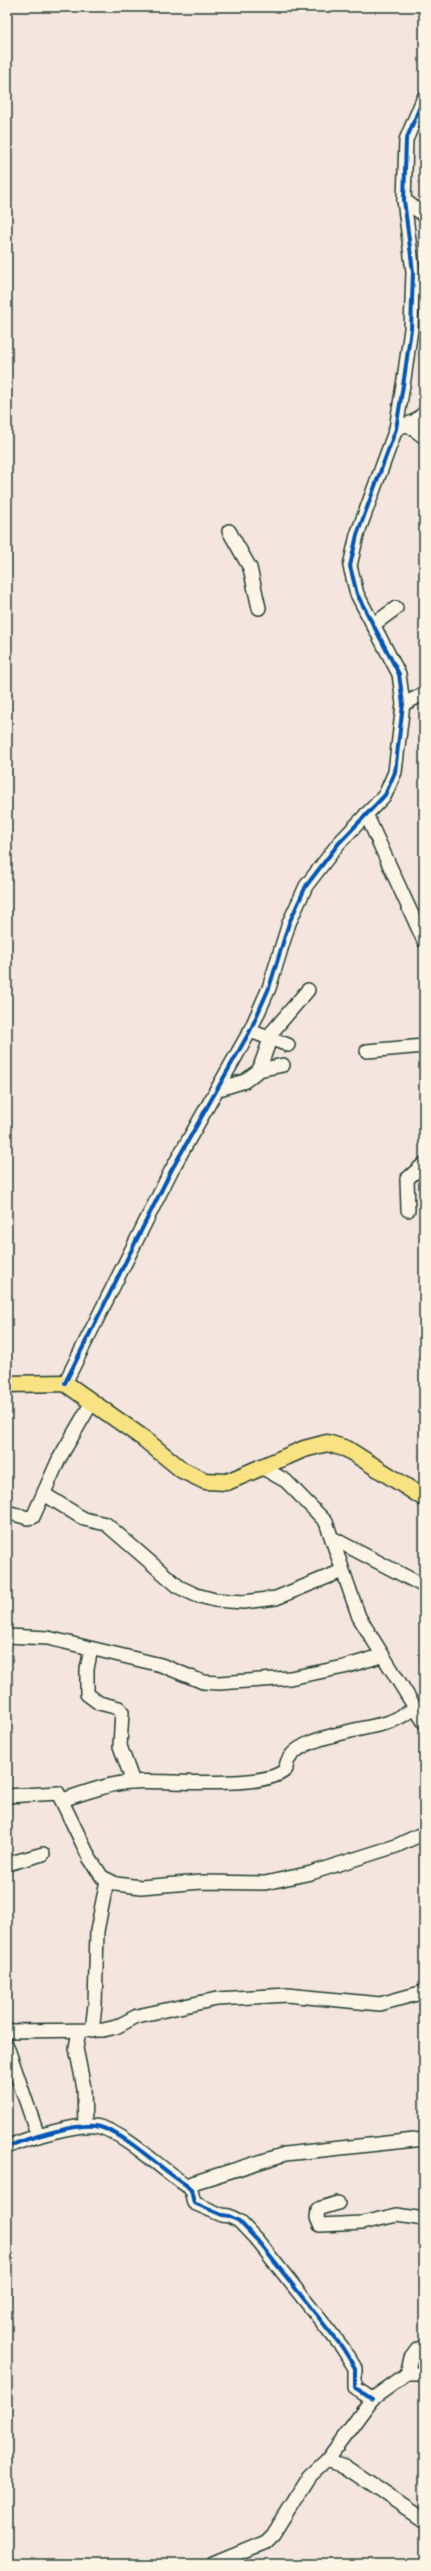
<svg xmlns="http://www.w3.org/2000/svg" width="431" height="2571" font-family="Caveat,sans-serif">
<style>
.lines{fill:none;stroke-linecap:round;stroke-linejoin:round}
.minor-casing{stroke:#1f3d34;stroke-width:16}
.major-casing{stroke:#1f3d34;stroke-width:19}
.minor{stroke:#fcf5e5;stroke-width:13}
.major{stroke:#f8e281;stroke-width:16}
.cycleway-casing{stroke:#fcf5e5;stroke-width:6}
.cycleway{stroke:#0057b8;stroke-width:4}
</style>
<rect width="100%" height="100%" fill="#f4e5de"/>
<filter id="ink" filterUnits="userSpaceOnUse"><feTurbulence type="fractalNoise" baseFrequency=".025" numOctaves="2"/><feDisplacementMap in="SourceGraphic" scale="8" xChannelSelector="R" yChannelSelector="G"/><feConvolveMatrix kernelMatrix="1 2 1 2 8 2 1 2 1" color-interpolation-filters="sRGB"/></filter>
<g filter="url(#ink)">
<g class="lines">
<defs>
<g id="minor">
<path d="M404 200 424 215"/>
<path d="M407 424 424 437"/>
<path d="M396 429 415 421 424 413"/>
<path d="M229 531 250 568 259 608"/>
<path d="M373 625 396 608"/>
<path d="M403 704 422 695"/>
<path d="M366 814 424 941"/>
<path d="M250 1031 288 1045"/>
<path d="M367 1051 424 1046"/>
<path d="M259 1070 273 1031 308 990"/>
<path d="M216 1090 245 1081 259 1070 283 1065"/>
<path d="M408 1210 407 1179 424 1164"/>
<path d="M65 1383 171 1171 250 1031 269 988 289 923 306 886 339 843 385 795 395 772 403 704 399 674 357 594 350 566 357 535 396 429 404 379 411 329 413 272 404 200 406 140 424 97"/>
<path d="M263 1468 286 1481 326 1522 359 1617 424 1722"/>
<path d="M44 1494 84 1519 106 1524 179 1587 196 1595 215 1600 244 1602 276 1598 342 1571"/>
<path d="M7 1512 28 1518 33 1517 59 1459 92 1402"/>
<path d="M334 1539 424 1586"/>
<path d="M7 1636 48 1638 161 1665 203 1682 219 1683 290 1678 344 1667 381 1656"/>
<path d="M91 1649 87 1669V1694L99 1703 119 1708 122 1712 120 1746 133 1782"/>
<path d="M7 1796 58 1793 90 1859 102 1877 116 1884 141 1887 201 1882 265 1883 311 1873 396 1846 424 1833"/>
<path d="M62 1800C84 1793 107 1784 130 1782 161 1779 266 1791 286 1769 286 1736 364 1731 389 1722 398 1719 407 1713 416 1708"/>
<path d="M7 1864 43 1854"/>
<path d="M7 2031 103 2030 116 2027 137 2016 217 1999 287 1995 380 2004 424 1992"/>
<path d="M79 2031 76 2048 84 2088 85 2126"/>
<path d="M92 2031 95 2005 97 1931 107 1880"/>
<path d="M7 2046 38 2136"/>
<path d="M7 2147C25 2139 82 2121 100 2127 129 2136 159 2168 186 2185L191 2190 194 2203 222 2215 229 2216 239 2221 257 2240 342 2347 355 2368V2388L372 2399"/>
<path d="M186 2185 285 2154 424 2139"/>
<path d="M338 2203 318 2209 317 2218 320 2225 362 2223 397 2215 424 2219"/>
<path d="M407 2374H424"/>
<path d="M327 2460 344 2466 424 2520"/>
<path d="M213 2564 266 2542 273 2535 310 2476 327 2460 372 2399 407 2374 411 2358 417 2350 424 2346"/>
</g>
<path id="major" d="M7 1384 65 1383 143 1438 182 1470 205 1481 227 1482 304 1449 327 1443 347 1449 424 1498"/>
</defs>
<!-- minor casing -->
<use href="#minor" class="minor-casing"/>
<!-- major casing -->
<use href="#major" class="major-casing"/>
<!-- minor -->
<use href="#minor" class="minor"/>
<!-- major -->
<use href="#major" class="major"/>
<defs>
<g id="cycleway">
<path d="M65 1383 171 1171 250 1031 269 988 289 923 306 886 339 843 385 795 395 772 403 704 399 674 357 594 350 566 357 535 396 429 404 379 411 329 413 272 404 200 406 140 424 97"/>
<path d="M7 2147C25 2139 82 2121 100 2127 129 2136 159 2168 186 2185L191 2190 194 2203 222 2215 229 2216 239 2221 257 2240 342 2347 355 2368V2388L372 2399"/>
</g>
</defs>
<!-- cycleway casing -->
<use href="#cycleway" class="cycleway-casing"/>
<!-- cycleway -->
<use href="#cycleway" class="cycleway"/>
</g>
</g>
<!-- margin -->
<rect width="431" height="2571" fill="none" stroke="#fcf5e5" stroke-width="24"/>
<rect x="12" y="12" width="407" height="2547" fill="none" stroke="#1f3d34" stroke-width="1.5" filter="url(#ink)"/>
</svg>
